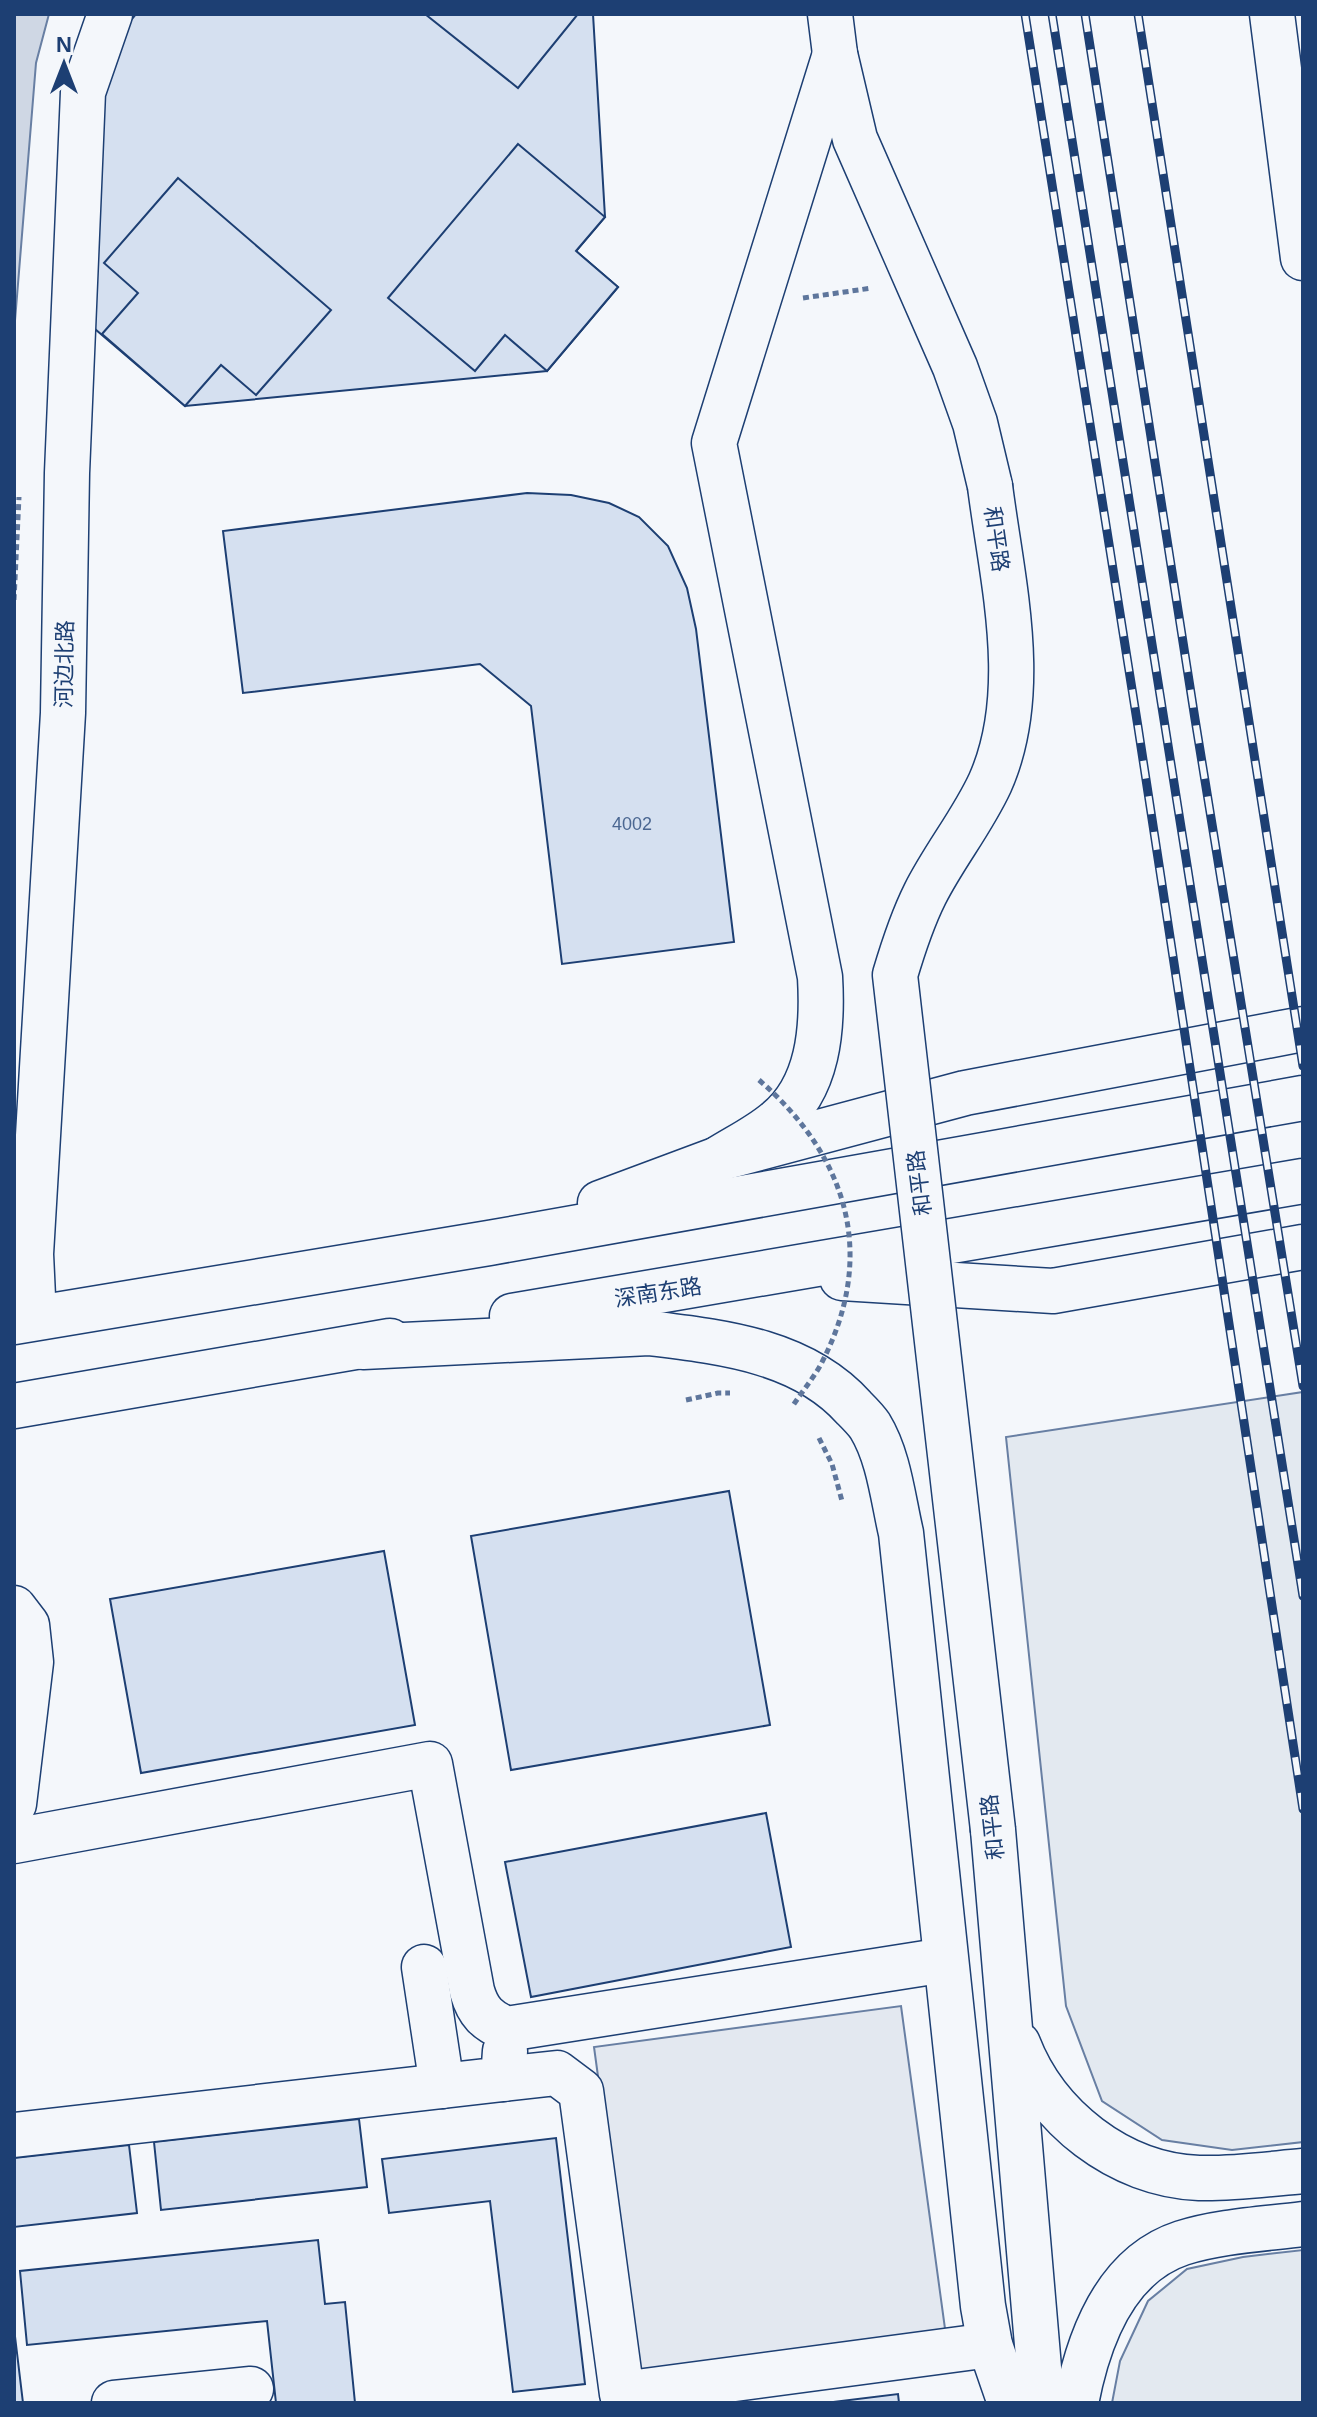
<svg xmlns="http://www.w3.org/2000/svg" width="1317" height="2417" font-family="Arial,'Noto Sans SC',sans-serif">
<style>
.green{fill:#e3e9f0;stroke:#687fa3;stroke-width:2}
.parking{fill:#e3e8f0;stroke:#687fa3;stroke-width:2}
.water{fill:#cfd7e4;stroke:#687fa3;stroke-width:2}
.building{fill:#d5e0f0;stroke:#1d3f73;stroke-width:2}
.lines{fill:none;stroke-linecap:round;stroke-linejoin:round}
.minor-casing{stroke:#1d3f73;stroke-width:47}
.major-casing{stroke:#1d3f73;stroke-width:47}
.path{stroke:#5e769c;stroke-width:5;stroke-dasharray:6 4;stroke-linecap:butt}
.minor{stroke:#f4f7fb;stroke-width:44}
.major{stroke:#f4f7fb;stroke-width:44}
.rail-casing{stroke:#1d3f73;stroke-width:9}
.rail{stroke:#f4f7fb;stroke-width:6;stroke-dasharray:18;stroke-linecap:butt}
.major-bridge-casing{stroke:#1d3f73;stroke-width:47;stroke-linecap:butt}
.path-bridge{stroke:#5e769c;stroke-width:5;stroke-dasharray:6 4;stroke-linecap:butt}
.major-bridge{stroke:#f4f7fb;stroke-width:44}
.labels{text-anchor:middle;stroke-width:6;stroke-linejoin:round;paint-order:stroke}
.number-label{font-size:18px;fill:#4b6792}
.street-label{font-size:22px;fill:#1d3f73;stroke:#f4f7fb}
</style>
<rect width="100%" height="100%" fill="#f4f7fb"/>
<!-- green -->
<g class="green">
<path d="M1303 1392V2142L1232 2150 1162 2140 1102 2101 1066 2006 1006 1437Z"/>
<path d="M1303 2250V2403H1112L1120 2361 1148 2301 1187 2269 1243 2257Z"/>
</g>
<!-- parking -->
<path class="parking" d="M901 2006 946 2336 639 2377 594 2047Z"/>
<!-- water -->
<path class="water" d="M14 14H49L36 63 14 333Z"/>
<!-- building -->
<g class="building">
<path d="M136 14H357L227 167 141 94 170 58 128 23Z"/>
<path d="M136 14H593L605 217 576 251 618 287 547 371 185 406 88 323 103 54Z"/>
<path d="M425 14H578L518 88Z"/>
<path d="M518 144 605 217 576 251 618 287 547 371 505 335 475 371 388 298Z"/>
<path d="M178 178 331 310 256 395 221 365 185 406 102 334 138 293 104 263Z"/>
<path d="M527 493 571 495 609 503 639 517 668 546 687 588 696 629 734 942 562 964 531 706 480 664 243 693 223 531Z"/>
<path d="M729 1491 770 1725 511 1770 471 1536Z"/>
<path d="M384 1551 415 1725 141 1773 110 1599Z"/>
<path d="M766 1813 791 1947 531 1997 505 1862Z"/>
<path d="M359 2119 367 2187 161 2210 154 2142Z"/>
<path d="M556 2138 585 2384 513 2392 490 2201 389 2213 382 2159Z"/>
<path d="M129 2145 137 2213 14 2227V2158Z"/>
<path d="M318 2240 325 2304 345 2302 355 2403H276L267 2321 27 2345 20 2271Z"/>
<path d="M14 2328 23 2403H14Z"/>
<path d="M898 2394 899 2403H825Z"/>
</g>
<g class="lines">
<defs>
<g id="minor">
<path d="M34 1318 31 1254 63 713 67 473 83 92 110 14"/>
<path d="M14 1608 27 1625 31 1662 14 1804"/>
<path d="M14 1841 430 1764 472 1991C478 2012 487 2021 507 2029L945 1960"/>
<path d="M424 1967 442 2086"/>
<path d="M503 2079 557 2073 581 2091 622 2394 990 2345"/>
<path d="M14 2135 503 2079 505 2051"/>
<path d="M114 2403 251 2389"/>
</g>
<g id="major">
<path d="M830 14 835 54 855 139 955 367 975 423 990 486"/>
<path d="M1272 14 1303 258"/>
<path d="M718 1159C737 1147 758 1137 776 1122 819 1088 823 1028 820 977L714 443 835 54"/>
<path d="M600 1203 718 1159 965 1093 1303 1029"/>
<path d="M842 1278 1053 1291 1303 1247"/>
<path d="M512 1316 1303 1181"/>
<path d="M14 1322 489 1243 1303 1098"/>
<path d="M363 1347 649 1333C721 1342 802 1350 854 1408 859 1413 866 1420 870 1426 889 1457 893 1499 901 1533L983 2306 990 2345 1010 2403"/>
<path d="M14 1406 390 1341"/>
<path d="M993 1830 1042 2403"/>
<path d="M1018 2044C1046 2117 1119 2175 1199 2178 1233 2179 1269 2174 1303 2171"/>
<path d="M1076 2403C1088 2340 1115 2265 1182 2243 1220 2231 1264 2229 1303 2224"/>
</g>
</defs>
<!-- minor casing -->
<use href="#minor" class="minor-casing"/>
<!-- major casing -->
<use href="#major" class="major-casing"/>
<!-- path -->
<g class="path">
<path d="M803 298 872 288"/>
<path d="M14 600 19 497"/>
<path d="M686 1400 718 1393H730"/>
<path d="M819 1438 832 1464 842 1501"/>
</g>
<!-- minor -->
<use href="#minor" class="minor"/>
<!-- major -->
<use href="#major" class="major"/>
<defs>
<g id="rail">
<path d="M1025 14 1138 727 1303 1809"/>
<path d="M1052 14 1303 1596"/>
<path d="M1085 14 1195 719 1303 1386"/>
<path d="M1138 14 1303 1066"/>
</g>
</defs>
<!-- rail casing -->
<use href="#rail" class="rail-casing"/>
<!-- rail -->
<use href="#rail" class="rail"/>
<defs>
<path id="major-bridge" d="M990 486C1002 581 1031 691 990 783 972 822 944 856 925 894 912 920 903 948 895 975L993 1830"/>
</defs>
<!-- major-bridge casing -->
<use href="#major-bridge" class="major-bridge-casing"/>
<!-- path-bridge -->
<path class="path-bridge" d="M759 1080C849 1158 878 1257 820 1366 812 1380 801 1393 792 1407"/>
<!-- major-bridge -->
<use href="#major-bridge" class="major-bridge"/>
</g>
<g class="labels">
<!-- number labels -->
<g class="number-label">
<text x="632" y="830">4002</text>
</g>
<!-- street labels -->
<g class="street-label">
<text transform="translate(997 539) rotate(82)" y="8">和平路</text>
<text transform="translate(64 664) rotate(-89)" y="8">河边北路</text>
<text transform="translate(919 1183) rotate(-97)" y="8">和平路</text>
<text transform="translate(658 1292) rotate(-9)" y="8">深南东路</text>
<text transform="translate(992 1827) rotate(-96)" y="8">和平路</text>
</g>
</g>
<!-- border -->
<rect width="1317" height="2417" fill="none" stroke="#1d3f73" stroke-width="32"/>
<!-- north arrow -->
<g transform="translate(64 64)" stroke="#f4f7fb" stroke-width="6" paint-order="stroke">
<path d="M0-6L14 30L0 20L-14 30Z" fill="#1d3f73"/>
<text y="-12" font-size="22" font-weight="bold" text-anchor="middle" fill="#1d3f73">N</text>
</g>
</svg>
